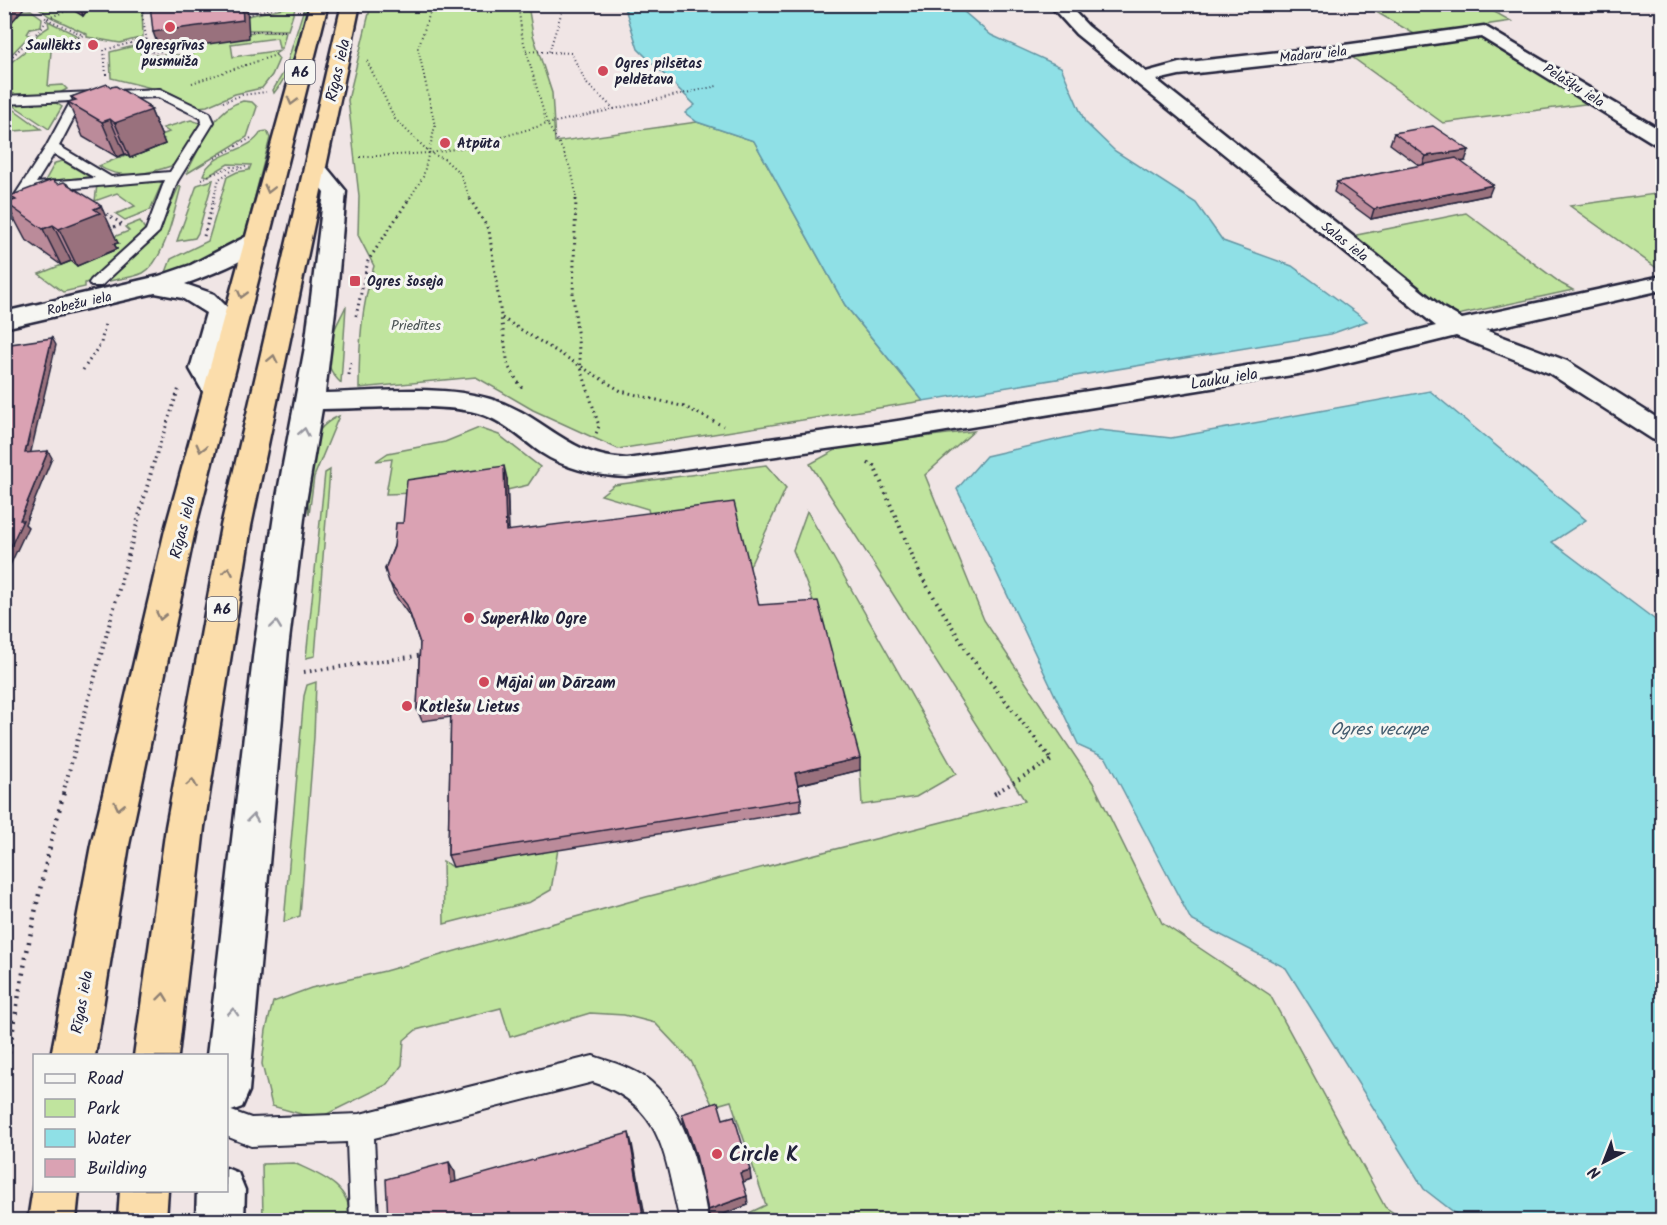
<svg xmlns="http://www.w3.org/2000/svg" width="1667" height="1225" font-family="Kalam,sans-serif">
<style>
.green{fill:#c0e49e;stroke:#71836c;stroke-width:1.5}
.water{fill:#8fe0e6;stroke:#6394a2;stroke-width:1.5}
.lines{fill:none;stroke-linecap:round;stroke-linejoin:round}
.lane-casing{stroke:#22223b;stroke-width:4}
.street-casing{stroke:#22223b;stroke-width:5}
.highway-casing{stroke:#22223b;stroke-width:5}
.path-far3{stroke:#22223b;stroke-width:2;stroke-dasharray:1 3;stroke-linecap:butt}
.path-far2{stroke:#22223b;stroke-width:3;stroke-dasharray:1.5 4;stroke-linecap:butt}
.path-far1{stroke:#22223b;stroke-width:4;stroke-dasharray:1.5 4.5;stroke-linecap:butt}
.path{stroke:#22223b;stroke-width:4.5;stroke-dasharray:2 6;stroke-linecap:butt}
.lane{fill:#f6f6f2;fill-rule:evenodd}
.street{fill:#f6f6f2;fill-rule:evenodd}
.highway{fill:#fbddab;fill-rule:evenodd}
.wall{fill:#bb8b9a;stroke:#22223b;stroke-width:1.5}
.shaded-wall{fill:#99717d;stroke:#22223b;stroke-width:1.5}
.building{fill:#daa2b3;stroke:#22223b;stroke-width:1.5}
.oneway{stroke:#8e8073}
.oneway2{stroke:#9797a0}
.poi-dot{fill:#d1495b;stroke:#f6f6f2;stroke-width:2}
.labels{text-anchor:middle;stroke-width:6;stroke-linejoin:round;paint-order:stroke}
.far-poi-label{font-size:14px;font-weight:bold;fill:#22223b;stroke:#f6f6f2;text-anchor:start}
.far-street-label{font-size:14px;fill:#22223b;stroke:#f6f6f2}
.far-park-label{font-size:14px;fill:#4a5254;stroke:#f6f6f2}
.shield{fill:#f6f6f2;stroke:#626272;stroke-width:1.5}
.shield-label{font-size:15px;font-weight:bold;fill:#22223b}
.street-label{font-size:16px;fill:#22223b;stroke:#f6f6f2}
.poi-label{font-size:16px;font-weight:bold;fill:#22223b;stroke:#f6f6f2;text-anchor:start}
.water-label{font-size:18px;font-style:italic;fill:#435b6e;stroke:#f6f6f2}
.near-poi-label{font-size:20px;font-weight:bold;fill:#22223b;stroke:#f6f6f2;text-anchor:start}
</style>
<rect width="100%" height="100%" fill="#f0e5e5"/>
<filter id="ink" filterUnits="userSpaceOnUse"><feTurbulence type="fractalNoise" baseFrequency=".0167" numOctaves="2"/><feDisplacementMap in="SourceGraphic" scale="12" xChannelSelector="R" yChannelSelector="G"/><feConvolveMatrix kernelMatrix="1 2 1 2 8 2 1 2 1" color-interpolation-filters="sRGB"/></filter>
<g filter="url(#ink)">
<!-- green -->
<g class="green">
<path d="M34 4 142 5 143 37 120 43 87 37V34L49 16Z"/>
<path d="M296 5 288 30H215L222 22Z"/>
<path d="M305 5H310C301 36 295 67 274 93L273 90 285 70Z"/>
<path d="M371 5H528L533 35 552 93 555 142 697 122 754 141 845 305 923 401 618 449 533 410 476 377 359 388C359 346 361 307 374 266L358 235 359 196 348 100Z"/>
<path d="M1364 5H1482L1511 21 1416 35Z"/>
<path d="M31 10 42 18 41 27 30 29 27 34 30 35 5 61V12Z"/>
<path d="M48 21 78 36 52 40 48 86 63 85 67 89 58 94 5 97V87L10 83 5 82V67L24 52 38 34 49 27Z"/>
<path d="M286 32 282 48H279L277 38 231 44 233 57 281 50 275 54 279 59 272 75 262 88 235 94 207 106 197 107 171 93 111 78 110 52 142 44 141 55H191L212 33Z"/>
<path d="M1474 36 1498 42 1592 103 1443 123 1352 57 1351 53Z"/>
<path d="M243 101 252 102 257 107 247 137 186 174C201 148 212 109 243 101Z"/>
<path d="M39 102 56 103 62 107 49 129 10 103Z"/>
<path d="M5 103 41 129 14 131 5 146Z"/>
<path d="M191 120 200 123 201 127 178 163 174 165C151 173 120 181 99 166L164 139 159 136 169 132 163 128Z"/>
<path d="M267 131 270 138 245 235 218 258 165 275 171 259 208 241 227 177 237 172 249 170 251 165 228 164 208 176 203 175C212 150 249 154 261 132Z"/>
<path d="M63 161 90 177 45 181 55 163Z"/>
<path d="M213 180 198 233 195 238 177 241 197 185Z"/>
<path d="M158 181 162 183 150 210 125 220 116 214 135 206 117 193 95 201 97 185Z"/>
<path d="M179 186 181 187C174 211 165 261 143 273 133 278 117 279 105 282L156 237Z"/>
<path d="M1662 193 1661 271 1570 206Z"/>
<path d="M1466 213 1562 284 1573 290 1453 316 1352 236Z"/>
<path d="M140 221 146 231 94 280 85 283V287L63 292 39 274 117 243 111 238 129 231 125 227Z"/>
<path d="M346 306 341 383C314 358 333 334 346 306Z"/>
<path d="M339 416 314 477 309 515C305 479 300 432 339 416Z"/>
<path d="M479 428 499 435 540 467 528 485 507 490 386 494 392 459 376 461 388 453 445 442Z"/>
<path d="M974 431 925 475 984 620 1093 783 1162 923 1270 995 1385 1207 1404 1220H749L747 1214 766 1205 731 1101 713 1106 691 1061 655 1023 624 1015 590 1013 510 1037 501 1008 416 1030 404 1040 402 1065 388 1084 323 1116 301 1114 272 1106 262 1064 266 1030 273 1002 311 988 385 971 646 897 1025 801 810 464 843 446Z"/>
<path d="M766 465 786 488 749 568 652 525 648 509 601 495 614 485Z"/>
<path d="M330 470 315 656 306 658 325 473Z"/>
<path d="M807 511 956 774 916 797 862 805 860 770 818 613 793 550Z"/>
<path d="M316 682 314 737 300 916 284 922 304 696 307 685Z"/>
<path d="M558 849 551 890 530 902 444 924 443 861 453 867Z"/>
<path d="M294 1163C322 1176 350 1185 351 1220H263L262 1164Z"/>
</g>
<!-- water -->
<g class="water">
<path d="M624 5H956L991 35 1061 67 1085 122 1115 151 1196 203 1223 241 1292 266 1367 321 1331 334 923 401 845 305 754 141 697 122 685 113 695 105 638 49Z"/>
<path d="M1430 391 1586 520 1552 542 1662 625V1220H1464L1424 1189 1286 968 1191 920 1106 758 1079 746 957 489 986 456 1099 430 1171 438Z"/>
</g>
<g class="lines">
<defs>
<g id="lane">
<path d="M12 4H31L4 13V7Z"/>
<path d="M160 89 210 113 214 122 177 182 159 232 101 286H91L89 283 91 280 146 230 165 180 30 192 9 227 4 228V212L46 147 71 101 4 104V96ZM158 97 201 118 202 122 170 172 111 177 59 146 83 100ZM54 154 95 178 36 183Z"/>
<path d="M593 1056C613 1063 635 1068 651 1082 688 1114 700 1175 708 1220H680C664 1157 665 1106 593 1082L374 1138 378 1220H350L347 1142 251 1146 226 1136V1109L251 1118 360 1114Z"/>
</g>
<g id="street">
<path d="M1049 4H1067L1088 26 1146 72 1179 63 1344 45 1484 26 1662 131V146L1655 144 1481 37 1344 57 1179 75 1157 80 1443 308 1462 319 1662 276V290L1485 330 1567 361 1662 421V442L1652 439 1549 373 1456 336 1310 372 891 440 627 477C596 476 566 469 540 452 519 437 504 421 478 413 440 402 365 409 322 409L306 502 288 649 249 1091 242 1107 226 1113V1056H207L254 649 276 502 305 347 324 192 304 168 307 163H323L346 191 337 295 325 393C376 392 441 384 490 399 546 415 564 456 627 459L891 422 1310 356 1436 326 1076 34Z"/>
<path d="M257 231 265 233 269 238C255 259 209 275 185 284L214 294 232 312 216 369 230 391 226 397 216 399 206 397 190 369 206 313 182 298 155 293 4 328V312L159 276 191 265Z"/>
<path d="M226 1168 238 1173 245 1190 244 1220H196L197 1190H226Z"/>
</g>
<g id="highway">
<path d="M310 4H328L195 530 129 845 95 1056H51L91 845 165 530Z"/>
<path d="M342 4H360L251 526 204 827 178 1056H134L166 827 221 526Z"/>
<path d="M34 1182V1190H79L76 1220H28Z"/>
<path d="M120 1190H168L166 1220H118Z"/>
</g>
</defs>
<!-- lane casing -->
<use href="#lane" class="lane-casing"/>
<!-- street casing -->
<use href="#street" class="street-casing"/>
<!-- highway casing -->
<use href="#highway" class="highway-casing"/>
<!-- path-far3 -->
<g class="path-far3">
<path d="M146 4 142 15 149 52 192 49 195 44"/>
<path d="M536 4 563 8 549 52"/>
<path d="M47 7 73 4"/>
<path d="M244 7 255 5"/>
<path d="M244 16 287 4"/>
<path d="M48 18 74 8"/>
<path d="M47 19 83 35 76 40"/>
<path d="M244 31H285"/>
<path d="M526 51 571 53 587 84 614 109"/>
<path d="M367 61 395 119 430 153 444 159 460 173 471 201"/>
<path d="M4 64 42 28 47 19 43 16"/>
<path d="M106 75 104 50 147 39"/>
<path d="M192 83 276 55"/>
<path d="M223 102 242 95 266 92"/>
<path d="M360 157 430 153 467 147 547 124 522 36 518 4"/>
<path d="M215 158 253 137"/>
<path d="M201 179 230 167H240"/>
<path d="M213 201 219 179 233 170 246 167"/>
<path d="M408 201 423 177 435 126 418 48 433 4"/>
<path d="M576 201C575 171 563 148 547 124L717 86"/>
</g>
<!-- path-far2 -->
<g class="path-far2">
<path d="M470 199 489 230 508 366 523 390"/>
<path d="M576 199 573 294 581 368 599 426 596 434"/>
<path d="M102 211 122 224"/>
<path d="M114 227 123 224"/>
<path d="M204 236 214 199"/>
<path d="M356 316 368 261 409 199"/>
<path d="M502 318 621 391 685 407 723 426"/>
<path d="M83 370 101 343 105 324"/>
<path d="M349 375 351 359"/>
<path d="M155 459 179 388"/>
</g>
<!-- path-far1 -->
<g class="path-far1">
<path d="M868 463 874 466 921 576 970 656 1052 760 995 793"/>
<path d="M304 672 424 655"/>
<path d="M63 793 155 458"/>
</g>
<!-- path -->
<g class="path">
<path d="M994 794 998 792"/>
<path d="M4 1085C19 986 38 888 64 792"/>
</g>
<!-- lane -->
<use href="#lane" class="lane"/>
<!-- street -->
<use href="#street" class="street"/>
<!-- highway -->
<use href="#highway" class="highway"/>
</g>
<!-- wall -->
<g class="wall">
<path d="M63 4H92L83 16Z"/>
<path d="M111 87 149 106 165 144 130 158 125 154 117 157 83 137 68 102 73 101 71 97Z"/>
<path d="M1394 133 1465 161 1461 162 1489 195 1371 219 1334 192 1337 182 1420 166 1390 144Z"/>
<path d="M10 196 118 243 114 244 117 249 77 266 71 261 61 265 25 239 6 203 13 201Z"/>
<path d="M507 479 509 531 759 605 860 770 798 785 801 799V811L453 867 448 855 451 717 422 721 417 709 420 643 411 618 394 594 385 569 403 523Z"/>
<path d="M682 1114 723 1119 751 1179 742 1182 748 1205 710 1219 698 1164 684 1124Z"/>
</g>
<!-- shaded-wall -->
<g class="shaded-wall">
<path d="M4 4H21L23 9 4 31Z"/>
<path d="M79 4H92L83 16Z"/>
<path d="M242 4H247L249 38 160 51 153 32Z"/>
<path d="M149 106 165 144 130 158 115 123Z"/>
<path d="M110 119 125 154 117 157 102 122Z"/>
<path d="M1469 150 1465 161 1422 167 1426 156Z"/>
<path d="M1493 185 1489 195 1371 219 1374 209Z"/>
<path d="M101 206 118 243 114 244 117 249 77 266 59 229 94 209Z"/>
<path d="M53 225 71 261 61 265 43 229Z"/>
<path d="M52 338 56 345 29 460 25 453Z"/>
<path d="M48 451 52 458 25 524 28 527 4 578V561L20 520Z"/>
<path d="M504 466 507 479 509 543 506 531Z"/>
<path d="M860 758V770L796 785 795 773Z"/>
<path d="M629 1133 632 1144 646 1221H644Z"/>
<path d="M449 1162 455 1172 457 1193 451 1183Z"/>
<path d="M750 1170 751 1179 741 1183 740 1173Z"/>
<path d="M747 1196 748 1205 710 1219 708 1210Z"/>
</g>
<!-- building -->
<g class="building">
<path d="M150 4H242L243 20 153 32Z"/>
<path d="M107 84 111 87 116 86 149 106 146 107 152 110 115 123 110 119 102 122 68 102 76 100 71 97Z"/>
<path d="M1433 126 1469 150 1426 156 1394 133Z"/>
<path d="M1456 158 1493 185 1374 209 1337 182Z"/>
<path d="M52 180 58 184 64 182 96 202 101 206 94 209 100 213 59 229 53 225 43 229 6 203 16 200 10 196Z"/>
<path d="M52 338 25 453 48 451 20 520H23L4 561V433L6 429 4 430V345Z"/>
<path d="M504 466 506 531 734 502 759 605 818 601 860 758 795 773 801 799 448 855 451 704 417 709 420 643 407 605 389 582 385 569 394 547 396 523H403L407 480Z"/>
<path d="M718 1102 723 1119 734 1116 750 1170 740 1173 747 1196 708 1210 696 1155 682 1114Z"/>
<path d="M629 1133 644 1221H388L386 1179 449 1162 451 1183Z"/>
</g>
<!-- one-way arrows -->
<defs><path id="oneway-chevron" d="M-2-3.5L2.5 0L-2 3.5" fill="none" stroke-width="1.6" stroke-linecap="round" stroke-linejoin="round" transform="scale(1.5)"/></defs>
<g class="oneway">
<use href="#oneway-chevron" transform="translate(292 101) rotate(105)"/>
<use href="#oneway-chevron" transform="translate(269 189) rotate(104)"/>
<use href="#oneway-chevron" transform="translate(242 294) rotate(105)"/>
<use href="#oneway-chevron" transform="translate(273 359) rotate(-78)"/>
<use href="#oneway-chevron" transform="translate(201 448) rotate(104)"/>
<use href="#oneway-chevron" transform="translate(228 571) rotate(-80)"/>
<use href="#oneway-chevron" transform="translate(161 616) rotate(102)"/>
<use href="#oneway-chevron" transform="translate(192 783) rotate(-80)"/>
<use href="#oneway-chevron" transform="translate(119 806) rotate(103)"/>
<use href="#oneway-chevron" transform="translate(163 997) rotate(-83)"/>
</g>
<g class="oneway2">
<use href="#oneway-chevron" transform="translate(304 432) rotate(-79)"/>
<use href="#oneway-chevron" transform="translate(276 625) rotate(-83)"/>
<use href="#oneway-chevron" transform="translate(253 818) rotate(-83)"/>
<use href="#oneway-chevron" transform="translate(233 1012) rotate(-86)"/>
</g>
</g>
<!-- markers -->
<g class="poi-dot">
<circle cx="170" cy="27" r="6"/>
<circle cx="93" cy="45" r="6"/>
<circle cx="603" cy="71" r="6"/>
<circle cx="445" cy="143" r="6"/>
<rect x="349" y="275" width="12" height="12" rx="3"/>
<circle cx="469" cy="618" r="6"/>
<circle cx="484" cy="682" r="6"/>
<circle cx="407" cy="706" r="6"/>
<circle cx="717" cy="1154" r="6"/>
</g>
<g class="labels">
<!-- far-poi labels -->
<g class="far-poi-label">
<text x="81" y="50" text-anchor="end">Saullēkts</text>
<text x="170" y="50" text-anchor="middle">Ogresgrīvas<tspan x="170" dy="16">pusmuiža</tspan></text>
<text x="615" y="68">Ogres pilsētas<tspan x="615" dy="16">peldētava</tspan></text>
<text x="457" y="148">Atpūta</text>
<text x="367" y="286">Ogres šoseja</text>
</g>
<!-- far-street labels -->
<g class="far-street-label">
<text transform="translate(1313 54) rotate(-6)" y="5">Madaru iela</text>
<text transform="translate(1574 85) rotate(32)" y="5">Pelašķu iela</text>
<text transform="translate(1345 241) rotate(38)" y="5">Salas iela</text>
<text transform="translate(79 303) rotate(-13)" y="5">Robežu iela</text>
</g>
<!-- far-park labels -->
<g class="far-park-label">
<text x="416" y="330">Priedītes</text>
</g>
<!-- shield labels -->
<g class="shield">
<rect x="285" y="60" width="30" height="24" rx="4.5"/>
<rect x="207" y="597" width="30" height="24" rx="4.5"/>
</g>
<g class="shield-label">
<text x="300" y="77">A6</text>
<text x="222" y="614">A6</text>
</g>
<!-- street labels -->
<g class="street-label">
<text transform="translate(337 70) rotate(-77)" y="6">Rīgas iela</text>
<text transform="translate(1224 378) rotate(-9)" y="6">Lauku iela</text>
<text transform="translate(182 527) rotate(-76)" y="6">Rīgas iela</text>
<text transform="translate(81 1002) rotate(-80)" y="6">Rīgas iela</text>
</g>
<!-- poi labels -->
<g class="poi-label">
<text x="481" y="624">SuperAlko Ogre</text>
<text x="496" y="688">Mājai un Dārzam</text>
<text x="419" y="712">Kotlešu Lietus</text>
</g>
<!-- water labels -->
<g class="water-label">
<text x="1379" y="735">Ogres vecupe</text>
</g>
<!-- near-poi labels -->
<g class="near-poi-label">
<text x="729" y="1161">Circle K</text>
</g>
</g>
<!-- margin -->
<rect width="1667" height="1225" fill="none" stroke="#f6f6f2" stroke-width="24"/>
<rect x="12" y="12" width="1643" height="1201" fill="none" stroke="#22223b" stroke-width="2" filter="url(#ink)"/>
<!-- legend -->
<rect x="33" y="1054" width="195" height="138" fill="#f6f6f2" stroke="#a1a1a9" stroke-width="1.5"/>
<rect x="45" y="1074" width="30" height="9" fill="#f6f6f2" stroke="#a1a1a9" stroke-width="1.5"/>
<text x="87" y="1084" font-size="18" fill="#22223b">Road</text>
<rect x="45" y="1099" width="30" height="18" fill="#c0e49e" stroke="#a1a1a9" stroke-width="1.5"/>
<text x="87" y="1114" font-size="18" fill="#22223b">Park</text>
<rect x="45" y="1129" width="30" height="18" fill="#8fe0e6" stroke="#a1a1a9" stroke-width="1.5"/>
<text x="87" y="1144" font-size="18" fill="#22223b">Water</text>
<rect x="45" y="1159" width="30" height="18" fill="#daa2b3" stroke="#a1a1a9" stroke-width="1.5"/>
<text x="87" y="1174" font-size="18" fill="#22223b">Building</text>
<!-- north arrow -->
<g transform="translate(1604 1162) rotate(222)" stroke="#f6f6f2" stroke-width="4.5" paint-order="stroke">
<path d="M0-4.5L10 22L0 15L-10 22Z" fill="#22223b"/>
<text y="-9" font-size="16" font-weight="bold" text-anchor="middle" fill="#22223b">N</text>
</g>
</svg>
